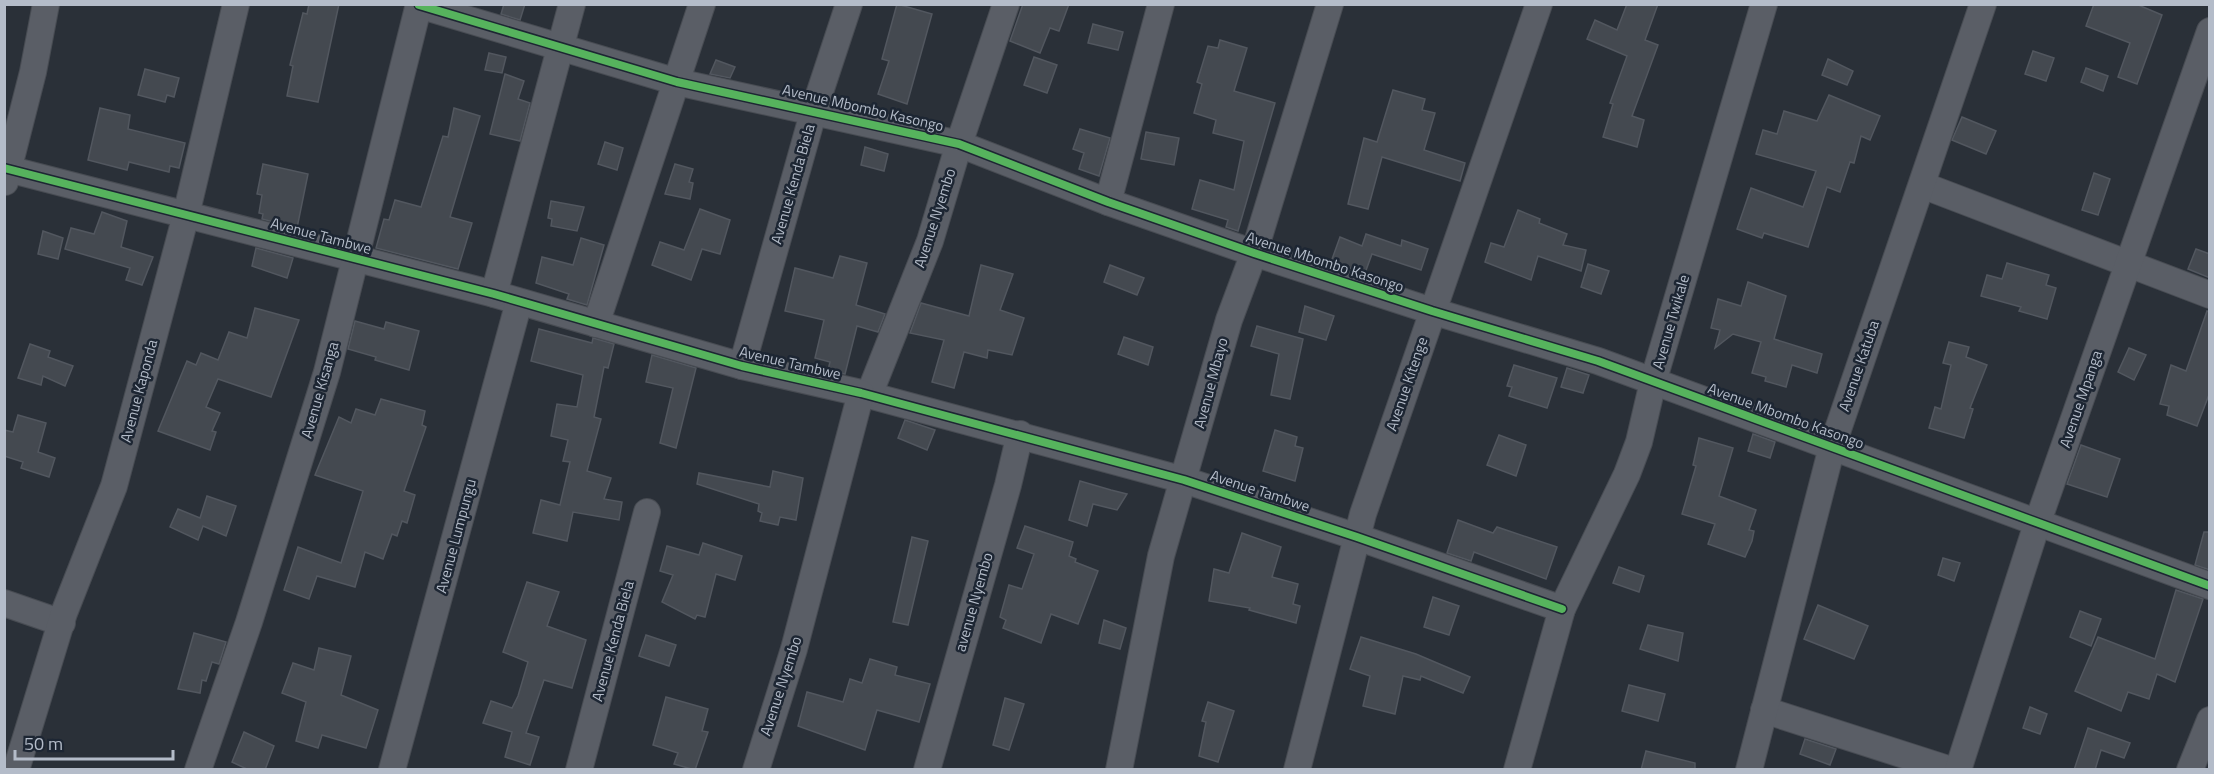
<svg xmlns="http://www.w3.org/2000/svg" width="2214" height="774" font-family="'Titillium Web',sans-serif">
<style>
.building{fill:#444950;stroke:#52575f;stroke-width:1.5}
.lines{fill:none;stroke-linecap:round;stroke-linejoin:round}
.minor-casing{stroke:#484c53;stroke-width:28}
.minor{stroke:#5a5e66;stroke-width:26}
.cycleway-casing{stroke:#1d2633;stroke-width:11}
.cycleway{stroke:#56b35d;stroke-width:8}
.labels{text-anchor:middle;stroke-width:5;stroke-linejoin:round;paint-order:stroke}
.street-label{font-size:15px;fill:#b4bcc9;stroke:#1d2633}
</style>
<rect width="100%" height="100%" fill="#2a3038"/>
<!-- building -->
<g class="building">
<path d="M309 4H339L318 102 287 96 293 66 290 65 303 13 307 14Z"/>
<path d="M504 4H525L520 20 501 14Z"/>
<path d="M897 4 932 14 907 104 878 94 889 61 882 59Z"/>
<path d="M1023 4H1069L1059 31 1050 28 1040 53 1010 41Z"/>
<path d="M1627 4H1658L1645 40 1658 45 1632 116 1644 120 1637 147 1603 137 1613 104 1610 103 1627 56 1587 39 1595 20 1617 30Z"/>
<path d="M2094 4H2136L2162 15 2137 84 2118 77 2130 43 2086 26Z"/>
<path d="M1093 24 1123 32 1118 50 1088 43Z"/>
<path d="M1220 40 1247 48 1234 91 1275 103 1238 231 1226 227 1228 220 1192 209 1200 180 1234 190 1244 141 1213 133 1216 120 1194 113 1202 84 1197 82 1208 46 1218 48Z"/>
<path d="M2033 51 2054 58 2046 81 2025 74Z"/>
<path d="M489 53 506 57 502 73 485 70Z"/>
<path d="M1034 57 1057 65 1047 93 1024 85Z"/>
<path d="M1828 59 1853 71 1847 85 1822 75Z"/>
<path d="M716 60 735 67 730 78 710 74Z"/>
<path d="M2086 68 2108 76 2103 91 2081 82Z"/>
<path d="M145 69 179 78 174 97 167 95 165 102 138 95Z"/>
<path d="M505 74 524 81 518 99 530 103 520 141 490 134Z"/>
<path d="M1393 90 1425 99 1422 110 1435 113 1424 150 1465 163 1460 181 1382 157 1368 209 1348 204 1364 138 1377 142Z"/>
<path d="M1829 95 1880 116 1870 140 1861 136 1854 163 1850 162 1840 192 1827 187 1808 247 1764 233 1762 238 1737 229 1751 188 1803 207 1816 171 1756 154 1763 130 1777 134 1784 111 1817 121Z"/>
<path d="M100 108 130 115 128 129 185 143 179 168 170 166 169 172 129 162 127 170 88 160Z"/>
<path d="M454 108 480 116 450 217 472 223 458 269 376 248 384 219 389 220 395 200 421 207 443 136 448 137Z"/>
<path d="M1962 117 1996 131 1986 154 1952 140Z"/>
<path d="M1080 129 1110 138 1099 176 1079 169 1084 153 1073 149Z"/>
<path d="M1146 132 1179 138 1174 165 1141 159Z"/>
<path d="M605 142 623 148 617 170 598 164Z"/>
<path d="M865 147 888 154 884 171 861 165Z"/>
<path d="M263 164 308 174 297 228 262 219 263 214 259 213 262 195 257 194Z"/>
<path d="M675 164 693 169 689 182 693 183 690 199 665 194Z"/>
<path d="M2094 173 2110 179 2098 215 2082 210Z"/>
<path d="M551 201 584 207 577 231 551 226 552 219 548 218Z"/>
<path d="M700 209 730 220 720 254 702 249 691 280 652 265 660 242 684 250Z"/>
<path d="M1518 210 1540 219 1539 223 1567 234 1563 245 1586 250 1581 271 1538 256 1531 280 1485 262 1491 243 1504 247Z"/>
<path d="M102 212 127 221 121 247 153 257 142 285 126 280 130 268 65 249 71 228 94 234Z"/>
<path d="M43 231 63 238 58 259 38 254Z"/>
<path d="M1366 234 1401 246 1402 240 1428 249 1421 270 1372 254 1365 273 1331 262 1340 237 1362 246Z"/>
<path d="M581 238 604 245 587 305 567 299 569 294 536 283 542 257 573 265Z"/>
<path d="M256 248 293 258 287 278 252 266Z"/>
<path d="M2196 249 2210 254V278L2188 269Z"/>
<path d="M840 256 867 263 856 305 885 314 878 332 857 326 845 374 828 370 830 362 815 358 824 320 785 311 795 268 833 278Z"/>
<path d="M2007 263 2049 275 2046 285 2056 288 2047 319 2019 311 2021 307 1981 296 1987 275 2002 279Z"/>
<path d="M1588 264 1609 271 1601 294 1581 287Z"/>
<path d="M981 265 1013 274 1000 310 1024 318 1012 355 988 350 987 358 964 352 954 388 932 382 944 340 910 333 921 303 969 316Z"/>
<path d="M1110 265 1144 278 1137 295 1104 282Z"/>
<path d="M1748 282 1786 296 1774 339 1822 354 1817 373 1792 365 1786 387 1765 381 1766 377 1752 373 1761 342 1733 334 1715 348 1720 330 1711 328 1718 299 1741 306Z"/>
<path d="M1305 306 1334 316 1326 340 1299 332Z"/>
<path d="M255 308 299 320 271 397 218 379 206 407 220 413 212 431 216 432 210 450 158 431 187 361 196 365 201 353 218 360 229 332 247 338Z"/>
<path d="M2207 311 2210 312V392L2197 426 2167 415 2169 406 2160 404 2171 365 2186 371Z"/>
<path d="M355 321 384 329 386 322 419 331 409 370 375 360 376 357 348 349Z"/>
<path d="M1257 326 1303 339 1290 399 1271 395 1279 354 1251 346Z"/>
<path d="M539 329 592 343 593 338 614 344 608 368 604 367 594 417 601 419 587 471 611 478 604 499 622 502 619 520 573 512 567 541 533 533 541 500 560 505 570 462 563 461 568 440 551 436 557 404 577 407 583 375 531 361Z"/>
<path d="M1124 337 1153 347 1148 365 1118 354Z"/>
<path d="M1949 342 1969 347 1966 357 1987 365 1970 408 1973 409 1964 438 1929 428 1935 407 1941 409 1951 365 1943 363Z"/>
<path d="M30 344 50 351 48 357 73 366 65 386 43 376 41 385 18 378Z"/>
<path d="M2129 348 2146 355 2134 380 2118 372Z"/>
<path d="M652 355 696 368 676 448 660 443 673 388 646 382Z"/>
<path d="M1514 365 1557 378 1547 408 1509 396 1512 387 1507 386Z"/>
<path d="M1567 368 1589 375 1583 393 1561 387Z"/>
<path d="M381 399 425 411 422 425 426 427 404 491 415 495 407 523 402 521 397 536 392 534 383 559 365 552 355 587 317 576 309 599 284 590 298 547 341 563 363 491 315 475 339 417 351 423 356 409 375 415Z"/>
<path d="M18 415 46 423 38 452 55 458 49 477 21 468 23 462 4 456V430L13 432Z"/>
<path d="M905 420 935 430 927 450 898 438Z"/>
<path d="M1275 430 1297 437 1295 446 1303 448 1295 481 1263 471Z"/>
<path d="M1753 434 1775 442 1770 458 1748 451Z"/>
<path d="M1499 435 1526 445 1516 476 1487 465Z"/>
<path d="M1699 438 1733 448 1719 496 1756 510 1749 530 1754 531 1752 541 1745 557 1708 544 1715 524 1682 514 1696 466 1693 465Z"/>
<path d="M2081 445 2120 459 2107 497 2067 484Z"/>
<path d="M773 471 803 478 796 520 780 517 778 525 760 521 762 513 758 511 759 504 697 484 699 473 770 487Z"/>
<path d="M1080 481 1111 490 1127 494 1117 510 1093 504 1087 526 1069 520Z"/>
<path d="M207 496 236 506 226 536 203 526 198 540 170 527 178 509 200 518Z"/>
<path d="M1458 520 1493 533 1497 527 1557 547 1546 579 1474 552 1471 561 1447 553Z"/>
<path d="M1025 526 1073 542 1069 556 1076 559 1075 562 1098 571 1078 624 1051 614 1041 643 1003 628 1006 620 1000 617 1009 585 1022 589 1034 554 1017 548Z"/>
<path d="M2204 532H2210V570L2195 565Z"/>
<path d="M1242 533 1281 547 1272 577 1298 584 1293 604 1300 606 1296 623 1249 610 1250 608 1209 601 1214 569 1229 573Z"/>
<path d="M912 537 928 541 908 625 893 622Z"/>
<path d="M703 543 742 556 735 580 716 574 705 617 697 615 695 619 662 602 673 575 660 571 667 546 699 555Z"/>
<path d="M1943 558 1960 563 1954 581 1938 575Z"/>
<path d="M1619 567 1644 576 1639 592 1613 583Z"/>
<path d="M527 582 559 592 547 626 586 640 572 688 544 680 526 733 539 737 530 765 505 757 512 732 483 723 491 701 512 708 518 696 528 662 503 652Z"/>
<path d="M2176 590 2203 599 2175 682 2157 674 2149 699 2128 692 2121 711 2075 691 2098 637 2155 659Z"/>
<path d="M1433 597 1459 606 1449 635 1424 627Z"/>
<path d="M1818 605 1868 626 1854 659 1804 639Z"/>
<path d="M2080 611 2101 619 2091 646 2070 637Z"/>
<path d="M1104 620 1126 628 1120 649 1099 643Z"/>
<path d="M1648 625 1683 633 1678 661 1640 649Z"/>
<path d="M194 633 226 642 219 664 212 662 206 681 202 680 200 693 178 689Z"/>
<path d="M646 635 676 645 669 666 639 656Z"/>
<path d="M1361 637 1416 654 1470 677 1463 693 1421 676 1420 680 1403 676 1395 714 1363 706 1370 676 1350 669Z"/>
<path d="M319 648 351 656 341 695 378 710 366 748 322 735 318 748 296 741 306 702 282 693 293 663 314 670Z"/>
<path d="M870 659 897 667 895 675 930 684 919 722 877 710 865 750 798 726 807 692 843 702 850 679 862 683Z"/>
<path d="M1629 685 1665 694 1658 721 1622 711Z"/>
<path d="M666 697 708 709 702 731 708 732 695 770 674 764 678 753 653 745Z"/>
<path d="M1005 698 1024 704 1009 750 993 745Z"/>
<path d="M1208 702 1234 711 1218 762 1199 756 1206 722 1202 721Z"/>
<path d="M2030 707 2047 714 2040 734 2023 728Z"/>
<path d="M2088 728 2130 743 2124 758 2101 750 2095 770H2074Z"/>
<path d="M244 732 274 746 265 770H249L232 762Z"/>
<path d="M1805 739 1836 749 1830 765 1800 754Z"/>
<path d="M1646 751 1695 763V770H1641Z"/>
</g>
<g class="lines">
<defs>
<g id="minor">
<path d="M419 5 677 82 959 144 1108 202 1254 253 1432 311 1598 361 2210 586"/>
<path d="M4 168 494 294 742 366 861 393 1184 480 1357 537 1562 609"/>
<path d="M5 182 33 72 46 4"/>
<path d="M1922 185 2210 295"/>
<path d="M1108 202 1161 4"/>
<path d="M494 294 572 4"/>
<path d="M596 324 702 4"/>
<path d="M742 366 814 110 849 4"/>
<path d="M869 395 930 241 959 144 1006 4"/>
<path d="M4 603 62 623"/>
<path d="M1764 710 1951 770"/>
<path d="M16 770 64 613 114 486 186 215 236 4"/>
<path d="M198 770 249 622 327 372 419 4"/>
<path d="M392 770 519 302"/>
<path d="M579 770 647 512"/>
<path d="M756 770 794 649 861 393"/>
<path d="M927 770 1008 485 1020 434"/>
<path d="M1119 770 1161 556 1229 320 1254 253 1330 4"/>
<path d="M1297 770 1363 514 1539 4"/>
<path d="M1517 770 1562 609 1627 474 1639 442 1653 382 1764 4"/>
<path d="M1749 770 1832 447 1983 4"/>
<path d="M1958 770 2037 524 2210 31"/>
<path d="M2190 770 2210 720"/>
</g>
</defs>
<!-- minor casing -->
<use href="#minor" class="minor-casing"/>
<!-- minor -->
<use href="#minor" class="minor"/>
<defs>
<g id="cycleway">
<path d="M419 5 677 82 959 144 1108 202 1254 253 1432 311 1598 361 2210 586"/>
<path d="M4 168 494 294 742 366 861 393 1184 480 1357 537 1562 609"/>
</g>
</defs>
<!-- cycleway casing -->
<use href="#cycleway" class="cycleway-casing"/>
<!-- cycleway -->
<use href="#cycleway" class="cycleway"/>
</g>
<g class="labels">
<!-- street labels -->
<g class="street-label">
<text transform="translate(863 108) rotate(13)" y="5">Avenue Mbombo Kasongo</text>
<text transform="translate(793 184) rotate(-74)" y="5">Avenue Kenda Biela</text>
<text transform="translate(935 218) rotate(-72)" y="5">Avenue Nyembo</text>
<text transform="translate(321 236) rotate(15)" y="5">Avenue Tambwe</text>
<text transform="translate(1325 262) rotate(18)" y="5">Avenue Mbombo Kasongo</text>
<text transform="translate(1671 322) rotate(-74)" y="5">Avenue Twikale</text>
<text transform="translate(790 363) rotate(13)" y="5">Avenue Tambwe</text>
<text transform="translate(1859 366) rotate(-71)" y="5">Avenue Katuba</text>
<text transform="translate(1211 383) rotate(-75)" y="5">Avenue Mbayo</text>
<text transform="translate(1407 384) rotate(-71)" y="5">Avenue Kitenge</text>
<text transform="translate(320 390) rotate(-74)" y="5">Avenue Kisanga</text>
<text transform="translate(139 391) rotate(-75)" y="5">Avenue Kaponda</text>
<text transform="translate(2081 399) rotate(-71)" y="5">Avenue Mpanga</text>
<text transform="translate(1786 416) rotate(20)" y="5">Avenue Mbombo Kasongo</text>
<text transform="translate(1260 491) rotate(18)" y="5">Avenue Tambwe</text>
<text transform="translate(456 536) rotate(-75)" y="5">Avenue Lumpungu</text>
<text transform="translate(974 602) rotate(-74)" y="5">avenue Nyembo</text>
<text transform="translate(613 641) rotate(-75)" y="5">Avenue Kenda Biela</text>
<text transform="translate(781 686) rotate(-72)" y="5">Avenue Nyembo</text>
</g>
</g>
<!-- border -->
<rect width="2214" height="774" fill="none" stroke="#b4bcc9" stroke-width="12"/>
<!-- scale -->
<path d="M15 750v9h158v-9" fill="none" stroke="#b4bcc9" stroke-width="3"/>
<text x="24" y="750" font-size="18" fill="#b4bcc9" stroke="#1d2633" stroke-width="4.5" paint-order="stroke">50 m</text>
</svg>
